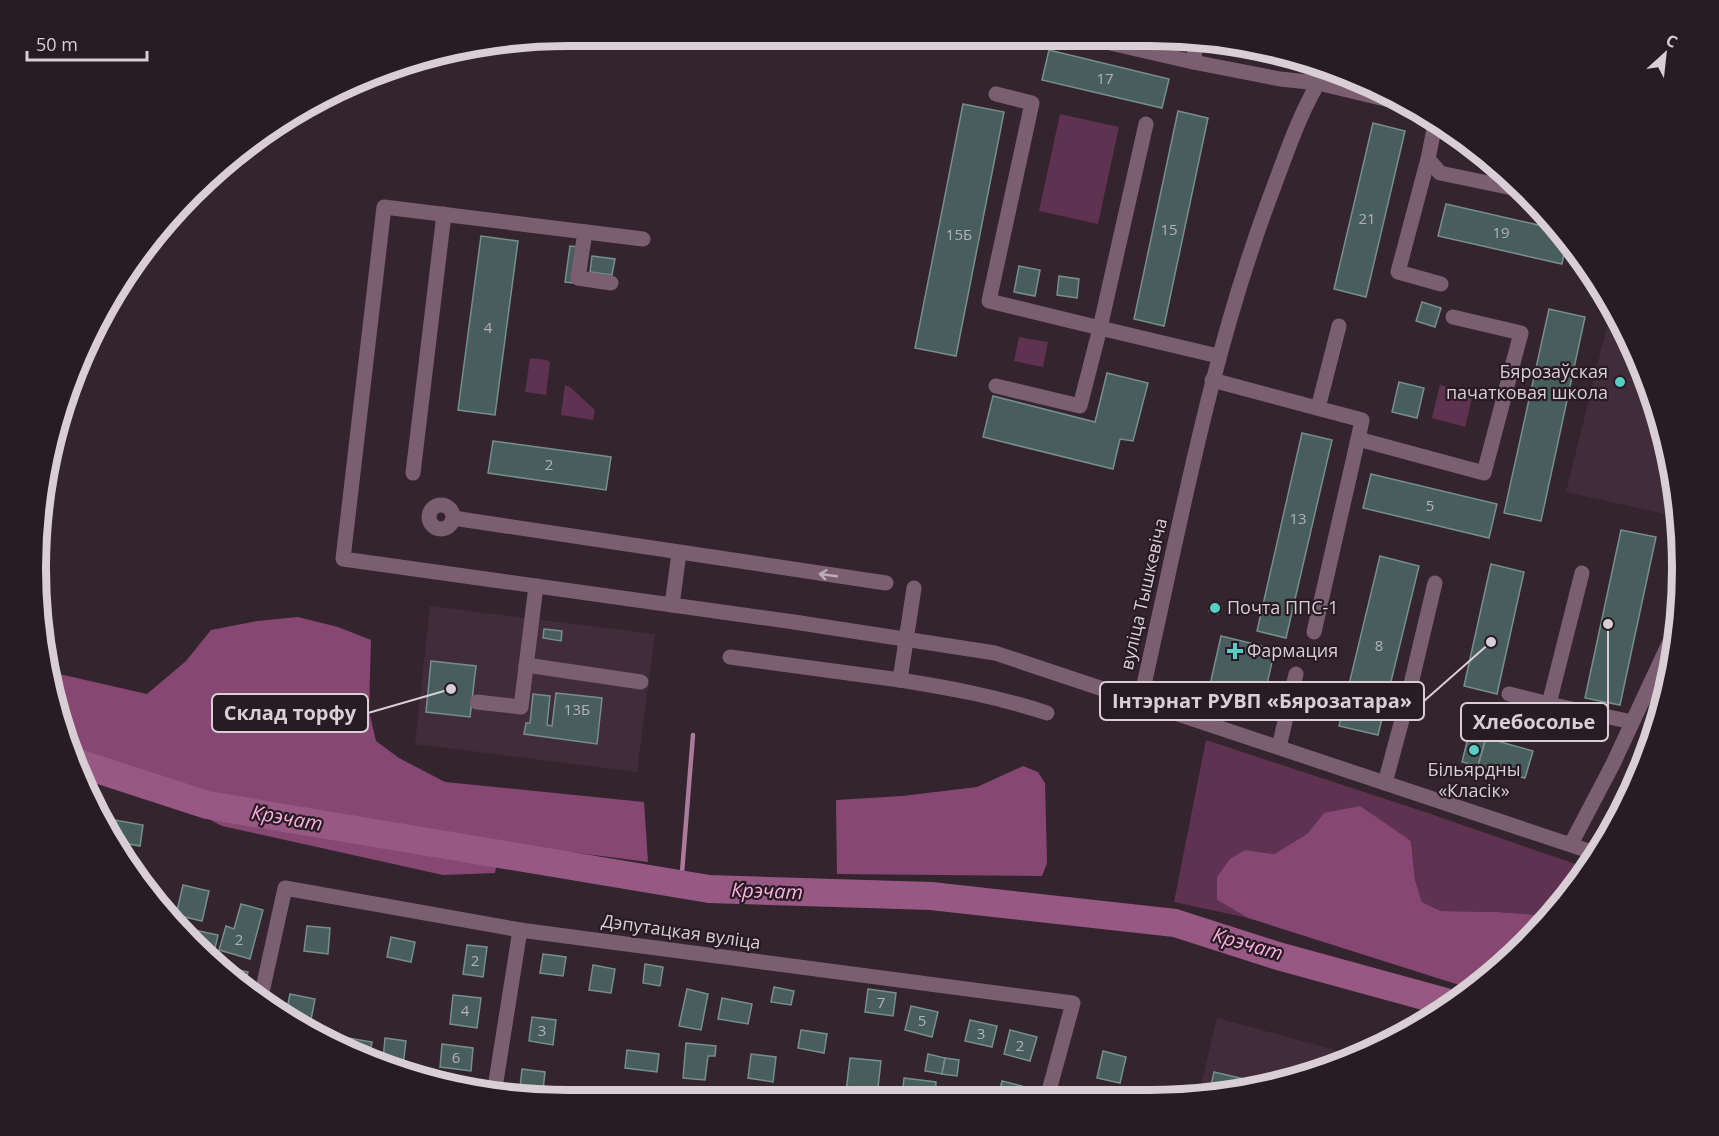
<svg xmlns="http://www.w3.org/2000/svg" width="1719" height="1136" font-family="'Open Sans',sans-serif">
<style>
.built{fill:#412c39}
.green{fill:#5e3250}
.forest{fill:#864872}
.lines{fill:none;stroke-linecap:round;stroke-linejoin:round}
.stream{stroke:#aa7b9b;stroke-width:4.5}
.river{stroke:#975883;stroke-width:28}
.building{fill:#475e5c;stroke:#768f8c;stroke-width:1.5}
.minor{stroke:#7b5e70;stroke-width:15}
.oneway{stroke:#bcacb6}
.poi-dot{fill:#56cec4;stroke:#291b24;stroke-width:2}
.labels{text-anchor:middle;stroke-width:4.5;stroke-linejoin:round;paint-order:stroke}
.number-label{font-size:15px;fill:#b4b2b6}
.poi-label{font-size:18px;fill:#d8ced4;stroke:#291b24;text-anchor:start}
.street-label{font-size:18px;fill:#d8ced4;stroke:#291b24}
.water-label{font-size:20px;font-style:italic;fill:#f9afdf;stroke:#291b24}
.rim{fill:none;stroke:#d8ced4;stroke-width:8}
.leader{fill:none;stroke:#d8ced4;stroke-width:2}
.callout-dot{fill:#d8ced4;stroke:#291b24;stroke-width:2}
.callout{fill:#291b24;stroke:#d8ced4;stroke-width:2}
.callout-label{font-size:20px;text-anchor:middle;font-weight:bold;fill:#d8ced4}
</style>
<rect width="100%" height="100%" fill="#33242e"/>
<!-- built -->
<g class="built">
<path d="M1612 306 1628 333 1665 431 1679 517 1566 492Z"/>
<path d="M430 606 655 634 637 772 415 744Z"/>
<path d="M1217 1018 1358 1056 1288 1082 1198 1097Z"/>
</g>
<!-- green -->
<g class="green">
<path d="M1060 114 1119 127 1098 224 1039 211Z"/>
<path d="M1019 337 1048 342 1043 367 1014 361Z"/>
<path d="M530 358 547 360 550 362 546 395 525 392Z"/>
<path d="M565 385 570 387 595 410 593 420 561 415Z"/>
<path d="M1440 385 1473 394 1465 427 1432 418Z"/>
<path d="M1206 740 1428 813 1587 868 1553 916 1496 912 1441 911 1422 902 1415 880 1411 840 1324 813 1307 834 1274 854 1245 850 1217 900 1248 918 1174 902Z"/>
</g>
<!-- forest -->
<g class="forest">
<path d="M298 617 338 627 371 640 369 711 376 741 399 758 445 782 644 802 648 862 500 843 495 873 443 875 222 826 165 796 88 782 46 671 147 694 186 661 211 630 257 621Z"/>
<path d="M1023 766 1038 772 1045 783 1047 863 1042 876 837 874 836 800 902 796 977 787Z"/>
<path d="M1360 806 1411 841 1415 880 1422 902 1441 911 1496 912 1553 916 1475 990 1248 918 1217 900V877L1230 859 1245 850 1274 854 1307 834 1324 813Z"/>
</g>
<g class="lines">
<!-- stream -->
<path class="stream" d="M681 885 693 735"/>
<!-- river -->
<path class="river" d="M81 764 207 805 709 889 931 896 1175 923 1278 956 1453 1004"/>
</g>
<!-- building -->
<g class="building">
<path d="M1049 50 1169 79 1162 108 1042 80Z"/>
<path d="M963 104 1004 112 956 356 915 348Z"/>
<path d="M1178 111 1208 118 1164 326 1134 319Z"/>
<path d="M1373 123 1405 131 1366 297 1334 289Z"/>
<path d="M1446 204 1560 230 1567 238 1562 264 1438 236Z"/>
<path d="M481 236 518 241 495 415 458 410Z"/>
<path d="M570 246 578 247 573 283 565 282Z"/>
<path d="M592 256 615 259 612 275 590 272Z"/>
<path d="M1019 266 1040 270 1035 296 1014 292Z"/>
<path d="M1059 276 1079 279 1077 298 1057 295Z"/>
<path d="M1422 302 1441 308 1435 327 1416 321Z"/>
<path d="M1549 309 1585 317 1541 521 1504 513Z"/>
<path d="M1107 373 1148 383 1133 441 1120 439 1113 469 983 437 993 396 1095 422Z"/>
<path d="M1399 382 1424 388 1417 418 1392 412Z"/>
<path d="M1302 433 1332 440 1286 638 1257 631Z"/>
<path d="M493 441 611 457 606 490 488 473Z"/>
<path d="M1371 474 1497 504 1489 538 1363 508Z"/>
<path d="M1621 530 1656 537 1620 705 1585 698Z"/>
<path d="M1380 556 1419 566 1378 735 1339 726Z"/>
<path d="M1491 564 1524 572 1497 694 1464 686Z"/>
<path d="M1212 603 1221 606 1218 614 1209 611Z"/>
<path d="M544 629 562 631 561 641 543 638Z"/>
<path d="M1221 636 1275 649 1262 706 1208 694Z"/>
<path d="M431 661 476 666 470 717 426 712Z"/>
<path d="M556 693 602 698 597 744 524 734 526 723H530L533 694 550 696 547 725 552 726Z"/>
<path d="M1469 734 1486 738 1478 766 1462 762Z"/>
<path d="M1650 735 1655 737 1644 763 1638 760Z"/>
<path d="M1486 738 1533 751 1525 778 1478 766Z"/>
<path d="M109 819 143 825 140 846 113 841 107 832Z"/>
<path d="M124 855 136 857 134 867Z"/>
<path d="M183 885 209 891 202 921 176 915Z"/>
<path d="M241 904 263 910 250 959 219 950 226 926 234 929Z"/>
<path d="M307 926 330 928 328 954 304 951Z"/>
<path d="M185 928 218 935 214 953 203 951Z"/>
<path d="M391 937 415 942 411 962 387 957Z"/>
<path d="M467 945 487 947 483 977 463 974Z"/>
<path d="M543 954 566 957 563 976 540 973Z"/>
<path d="M214 964 248 972 244 986 217 968Z"/>
<path d="M645 964 663 967 660 986 643 983Z"/>
<path d="M593 965 615 969 611 993 589 990Z"/>
<path d="M774 987 794 991 791 1005 771 1002Z"/>
<path d="M687 989 708 994 701 1030 679 1026Z"/>
<path d="M868 989 896 993 893 1016 865 1012Z"/>
<path d="M290 994 315 999 310 1025 299 1023 286 1014Z"/>
<path d="M453 995 481 998 477 1028 450 1024Z"/>
<path d="M722 998 752 1004 748 1024 718 1019Z"/>
<path d="M911 1006 938 1012 932 1037 905 1030Z"/>
<path d="M532 1017 556 1020 553 1045 529 1041Z"/>
<path d="M970 1020 997 1026 992 1047 965 1041Z"/>
<path d="M801 1030 827 1034 824 1053 798 1048Z"/>
<path d="M1010 1030 1037 1037 1030 1061 1004 1054Z"/>
<path d="M348 1038 372 1042 369 1056 346 1049Z"/>
<path d="M385 1038 406 1041 403 1066 383 1060Z"/>
<path d="M686 1043 716 1046 715 1056H708L705 1080 683 1078Z"/>
<path d="M442 1044 473 1048 471 1071 440 1067Z"/>
<path d="M627 1050 659 1054 657 1072 625 1068Z"/>
<path d="M1103 1051 1126 1057 1120 1083 1097 1078Z"/>
<path d="M751 1054 776 1057 773 1082 748 1078Z"/>
<path d="M928 1054 945 1058 942 1074 925 1071Z"/>
<path d="M850 1058 881 1061 877 1096 846 1092Z"/>
<path d="M945 1058 959 1060 957 1076 942 1074Z"/>
<path d="M522 1069 545 1072 543 1090 520 1087Z"/>
<path d="M1214 1072 1270 1085 1209 1095Z"/>
<path d="M904 1078 936 1082 935 1098 902 1097Z"/>
<path d="M1002 1081 1022 1086 1019 1098H998Z"/>
</g>
<g class="lines">
<!-- minor -->
<g class="minor">
<path d="M1097 40 1193 62 1280 79 1318 83 1406 104"/>
<path d="M1193 62 1197 40"/>
<path d="M1146 124 1100 328 1218 356"/>
<path d="M1435 124 1428 159 1440 173 1522 190"/>
<path d="M1428 159 1398 272 1441 284"/>
<path d="M585 232 578 278 611 283"/>
<path d="M643 239 384 207 343 559 794 622 995 653 1598 854"/>
<path d="M1212 380 1362 420 1358 439 1484 473 1521 333 1453 317"/>
<path d="M996 386 1080 406 1100 328 989 301 1032 103 996 94"/>
<path d="M1318 408 1339 326"/>
<path d="M413 473 444 214"/>
<circle cx="441" cy="517" r="12"/>
<path d="M453 518 886 583"/>
<path d="M1582 573 1549 704 1632 722"/>
<path d="M672 605 679 553"/>
<path d="M1314 632 1358 439"/>
<path d="M730 657 900 680 914 588"/>
<path d="M526 665 641 682"/>
<path d="M900 680C950 688 999 697 1047 713"/>
<path d="M1509 694 1549 704"/>
<path d="M477 702 521 707 536 586"/>
<path d="M1140 702C1179 532 1209 360 1270 197 1286 155 1300 110 1325 72"/>
<path d="M1279 747 1296 674"/>
<path d="M1385 783 1406 705 1435 583"/>
<path d="M1571 844 1613 764 1679 622"/>
<path d="M261 997 285 888 520 930 1073 1003 1047 1098"/>
<path d="M494 1094 520 930"/>
<path d="M679 1094 692 1096"/>
</g>
</g>
<!-- one-way arrows -->
<defs><path id="oneway-shaft" d="M-6 0H5M1.5-3L5.5 0L1.5 3" fill="none" stroke-width="1.6" stroke-linecap="round" stroke-linejoin="round" transform="scale(1.5)"/></defs>
<use class="oneway" href="#oneway-shaft" transform="translate(828 575) rotate(-172)"/>
<!-- markers -->
<g class="poi-dot">
<circle cx="1620" cy="382" r="6"/>
<circle cx="1215" cy="608" r="6"/>
<path d="M1232 642h6v6h6v6h-6v6h-6v-6h-6v-6h6z"/>
<circle cx="1474" cy="750" r="6"/>
</g>
<g class="labels">
<!-- number labels -->
<g class="number-label">
<text x="1105" y="84">17</text>
<text x="1367" y="224">21</text>
<text x="1169" y="235">15</text>
<text x="1501" y="238">19</text>
<text x="959" y="240">15Б</text>
<text x="488" y="333">4</text>
<text x="549" y="470">2</text>
<text x="1430" y="511">5</text>
<text x="1298" y="524">13</text>
<text x="1379" y="651">8</text>
<text x="577" y="715">13Б</text>
<text x="239" y="945">2</text>
<text x="475" y="966">2</text>
<text x="881" y="1008">7</text>
<text x="465" y="1016">4</text>
<text x="922" y="1026">5</text>
<text x="542" y="1036">3</text>
<text x="981" y="1039">3</text>
<text x="1020" y="1051">2</text>
<text x="456" y="1063">6</text>
</g>
<!-- poi labels -->
<g class="poi-label">
<text x="1608" y="378" text-anchor="end">Бярозаўская<tspan x="1608" dy="21">пачатковая школа</tspan></text>
<text x="1227" y="614">Почта ППС-1</text>
<text x="1247" y="657">Фармация</text>
<text x="1474" y="776" text-anchor="middle">Більярдны<tspan x="1474" dy="21">«Класік»</tspan></text>
</g>
<!-- street labels -->
<g class="street-label">
<text transform="translate(1144 594) rotate(-77)" y="6">вуліца Тышкевіча</text>
<text transform="translate(681 932) rotate(8)" y="6">Дэпутацкая вуліца</text>
</g>
<!-- water labels -->
<g class="water-label">
<text transform="translate(287 818) rotate(10)" y="7">Крэчат</text>
<text transform="translate(767 891) rotate(2)" y="7">Крэчат</text>
<text transform="translate(1248 944) rotate(16)" y="7">Крэчат</text>
</g>
</g>
<!-- crop -->
<path d="M0 0H1719V1136H0ZM568 46H1150A522 522 0 0 1 1672 568V568A522 522 0 0 1 1150 1090H568A522 522 0 0 1 46 568V568A522 522 0 0 1 568 46Z" fill="#291b24" fill-rule="evenodd"/>
<path class="rim" d="M568 46H1150A522 522 0 0 1 1672 568V568A522 522 0 0 1 1150 1090H568A522 522 0 0 1 46 568V568A522 522 0 0 1 568 46Z"/>
<!-- callouts -->
<path class="leader" d="M1491 642L1424 701M451 689L368 713M1608 624L1608 722"/>
<g class="callout-dot">
<circle cx="1491" cy="642" r="6"/>
<circle cx="451" cy="689" r="6"/>
<circle cx="1608" cy="624" r="6"/>
</g>
<g class="callout">
<rect x="1100" y="682" width="324" height="38" rx="6"/>
<rect x="212" y="694" width="156" height="38" rx="6"/>
<rect x="1461" y="703" width="147" height="38" rx="6"/>
</g>
<g class="callout-label">
<text x="1262" y="708">Інтэрнат РУВП «Бярозатара»</text>
<text x="290" y="720">Склад торфу</text>
<text x="1534" y="729">Хлебосолье</text>
</g>
<!-- north arrow -->
<g transform="translate(1665 54) rotate(27)" stroke="#291b24" stroke-width="4.5" paint-order="stroke">
<path d="M0-4.5L10 22L0 15L-10 22Z" fill="#d8ced4"/>
<text y="-9" font-size="16" font-weight="bold" text-anchor="middle" fill="#d8ced4">С</text>
</g>
<!-- scale -->
<path d="M27 51v9h120v-9" fill="none" stroke="#d8ced4" stroke-width="3"/>
<text x="36" y="51" font-size="18" fill="#d8ced4" stroke="#291b24" stroke-width="4.5" paint-order="stroke">50 m</text>
</svg>
